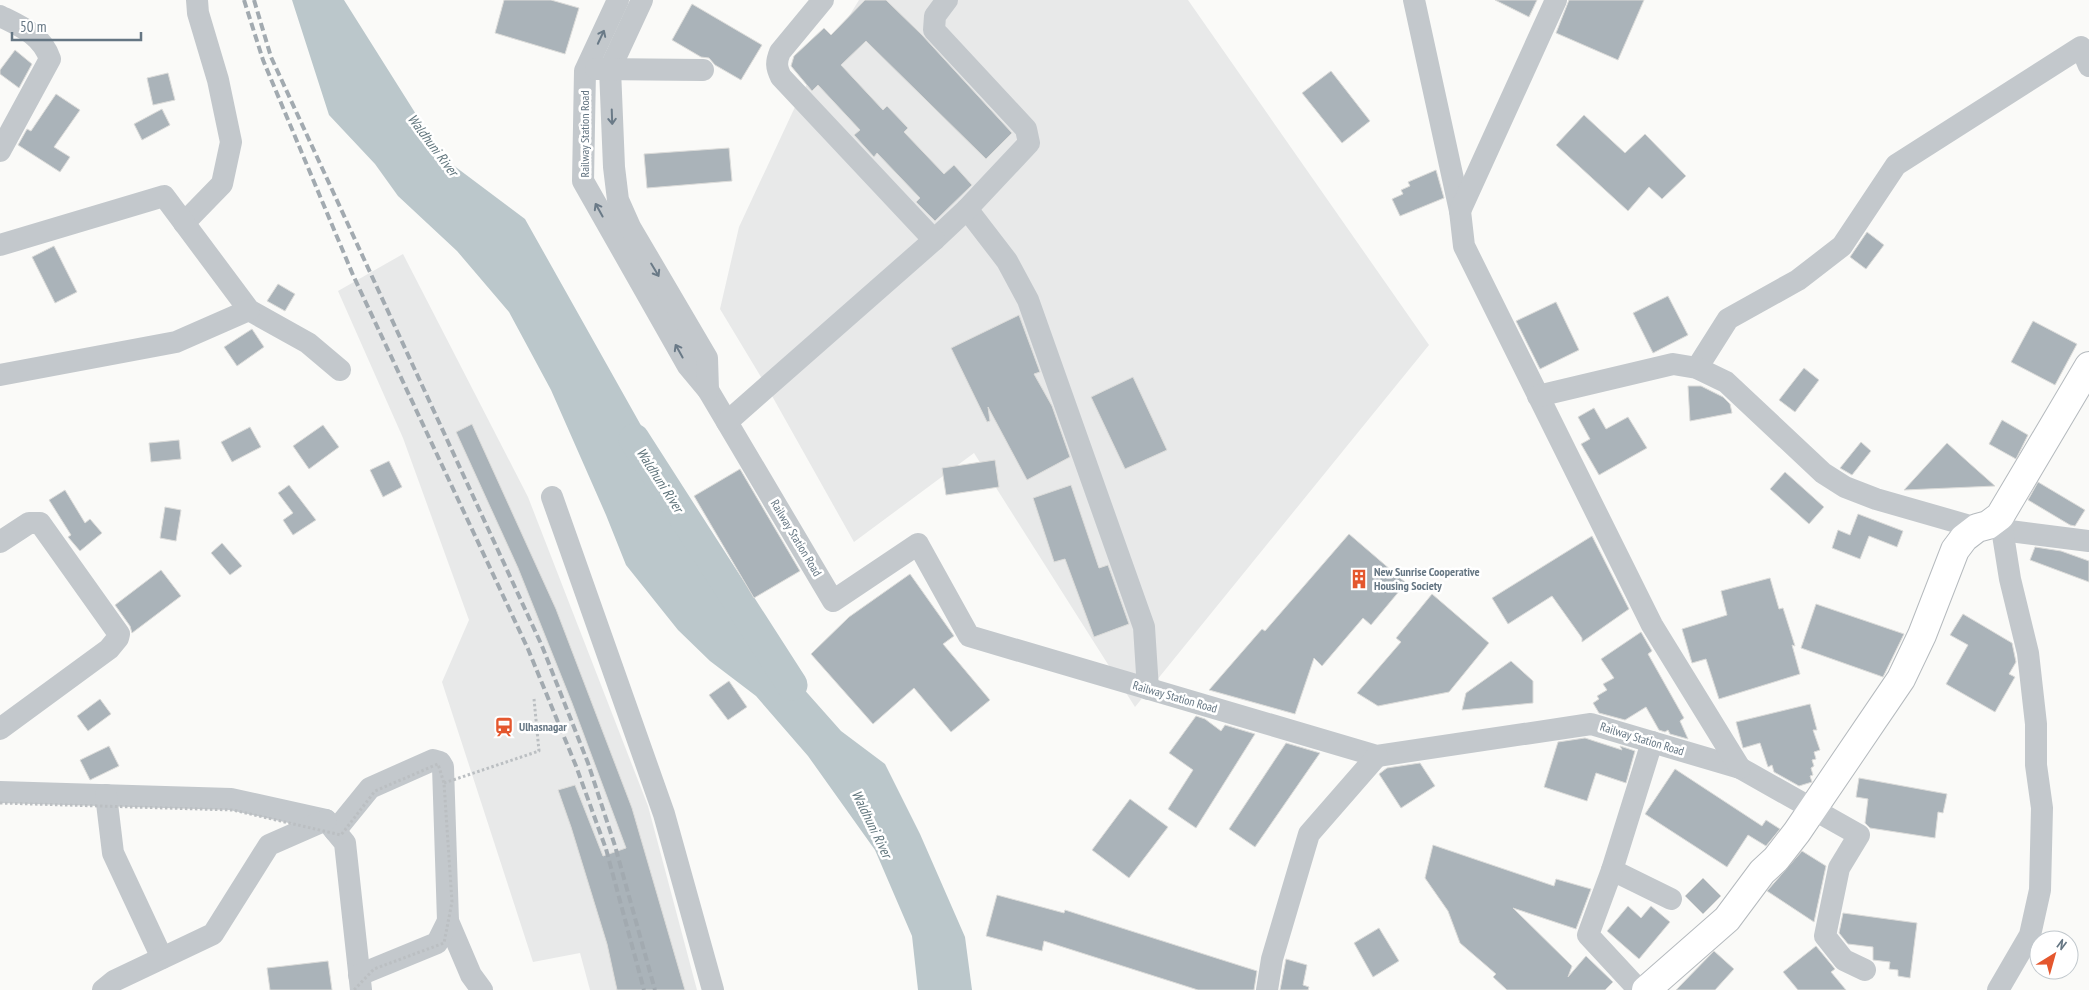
<svg xmlns="http://www.w3.org/2000/svg" width="2089" height="990" font-family="'PT Sans Narrow',sans-serif">
<style>
.built{fill:#e8e9e9}
.water{fill:#bbc7cb}
.lines{fill:none;stroke-linecap:round;stroke-linejoin:round}
.river{stroke:#bbc7cb;stroke-width:31}
.building{fill:#aab3b9;stroke:#dcdcda}
.major-casing{stroke:#b5babe;stroke-width:30}
.minor{stroke:#c3c8cc;stroke-width:22}
.major{stroke:#fff;stroke-width:28}
.rail{stroke:#a2aab0;stroke-width:4;stroke-dasharray:8 4;stroke-linecap:butt}
.path-bridge{stroke:#bbbfc2;stroke-width:3;stroke-dasharray:2.5 2.5;stroke-linecap:butt}
.oneway{stroke:#6a7a87}
.labels{text-anchor:middle;stroke-width:5;stroke-linejoin:round;paint-order:stroke}
.street-label{font-size:12px;fill:#657683;stroke:#fff}
.poi-label{font-size:12px;font-weight:bold;fill:#657683;stroke:#fff;text-anchor:start}
.water-label{font-size:14px;font-style:italic;fill:#60757c;stroke:#fff}
</style>
<rect width="100%" height="100%" fill="#fafaf8"/>
<!-- built -->
<g class="built">
<path d="M859 0H1188L1429 345 1135 707 974 453 854 542 767 387 720 309 739 227 801 94Z"/>
<path d="M403 254 528 497 648 806 697 990H590L580 953 533 962 442 682 469 620 403 438 338 291Z"/>
</g>
<!-- water -->
<path class="water" d="M292 0H344L431 138 453 165 525 219 652 445 657 477 669 508 690 542 714 588 841 731 885 764 920 834 965 937 972 990H918L912 936 875 850 808 756 756 696 710 661 678 630 626 565 606 515 551 390 509 312 457 251 398 196 375 164 329 115Z"/>
<g class="lines">
<!-- river -->
<path class="river" d="M634 439 792 685"/>
</g>
<!-- building -->
<g class="building">
<path d="M504 0H551L579 8 565 54 495 33Z"/>
<path d="M865 0H886L922 35 1012 133 986 159 866 41 841 65 883 110 887 106 908 128 904 132 944 174 954 165 972 185 935 221 916 202 920 198 877 153 874 157 854 135 860 130 818 85 812 91 791 66 794 56 824 28 831 35Z"/>
<path d="M1495 0H1537L1529 17Z"/>
<path d="M1569 0H1644L1618 60 1556 33Z"/>
<path d="M692 4 762 45 741 80 715 65 709 58 701 57 672 40Z"/>
<path d="M15 50 32 64 19 88 0 74V70Z"/>
<path d="M1331 71 1370 121 1342 143 1302 93Z"/>
<path d="M168 73 175 100 153 105 147 78Z"/>
<path d="M56 94 80 110 54 147 70 157 60 172 18 145 27 129 31 131Z"/>
<path d="M162 109 170 125 142 140 134 124Z"/>
<path d="M1584 115 1625 153 1645 134 1686 176 1662 199 1649 187 1628 211 1556 145Z"/>
<path d="M729 148 732 181 647 188 644 154Z"/>
<path d="M1436 170 1444 198 1400 216 1392 199 1403 194 1401 190 1410 186 1408 182Z"/>
<path d="M1867 232 1884 245 1866 269 1850 257Z"/>
<path d="M54 246 77 292 55 303 32 257Z"/>
<path d="M278 284 295 294 285 311 267 301Z"/>
<path d="M1668 296 1688 335 1653 353 1633 313Z"/>
<path d="M1556 302 1579 350 1540 369 1516 321Z"/>
<path d="M1019 315 1040 372 1034 374 1052 406 1070 457 1027 480 988 407 990 421 987 422 951 348Z"/>
<path d="M2033 321 2077 344 2055 385 2011 362Z"/>
<path d="M252 329 264 347 237 366 224 347Z"/>
<path d="M1804 368 1819 380 1795 412 1779 400Z"/>
<path d="M1133 377 1167 450 1125 469 1091 397Z"/>
<path d="M1688 386H1701L1723 397 1730 404 1732 413 1690 421Z"/>
<path d="M1594 408 1606 429 1628 417 1647 448 1599 475 1581 444 1590 439 1578 417Z"/>
<path d="M2002 420 2028 435 2016 459 1989 444Z"/>
<path d="M472 424 556 609 632 808 685 990H617L607 944 571 827 558 790 575 785 603 856 626 848 572 703 518 568 456 432Z"/>
<path d="M323 425 339 447 309 469 293 446Z"/>
<path d="M250 427 261 447 232 462 221 442Z"/>
<path d="M179 440 181 459 151 462 149 443Z"/>
<path d="M1861 442 1871 451 1852 475 1840 468Z"/>
<path d="M1947 443 1968 462 1995 486 1904 490Z"/>
<path d="M995 460 999 487 946 495 942 468Z"/>
<path d="M389 461 402 487 383 497 370 470Z"/>
<path d="M740 469 800 571 754 598 694 496Z"/>
<path d="M1785 472 1824 507 1809 524 1770 489Z"/>
<path d="M2038 482 2085 510 2075 526 2070 525 2028 500Z"/>
<path d="M289 485 316 520 293 535 283 520 293 513 278 493Z"/>
<path d="M1071 485 1099 568 1108 565 1129 624 1094 637 1065 559 1054 562 1033 498Z"/>
<path d="M65 490 85 523 90 519 102 533 80 551 68 537 71 535 49 500Z"/>
<path d="M165 507 181 510 176 541 160 538Z"/>
<path d="M1858 514 1903 531 1897 547 1869 536 1860 559 1832 548 1838 530 1850 535Z"/>
<path d="M1349 534 1406 583 1371 625 1363 618 1322 666 1314 658 1295 714 1209 690 1262 629 1265 631Z"/>
<path d="M1592 536 1629 609 1582 642V638L1552 596 1508 624 1492 598Z"/>
<path d="M222 543 242 566 230 575 211 553Z"/>
<path d="M2035 547 2061 551 2089 561V582L2030 560Z"/>
<path d="M161 570 181 596 132 633 130 626 115 605Z"/>
<path d="M910 574 954 636 943 644 990 700 951 732 914 688 873 724 811 654 849 617Z"/>
<path d="M1770 578 1779 609 1783 608 1795 646 1792 645 1800 674 1719 699 1706 659 1692 663 1682 629 1727 615 1721 591Z"/>
<path d="M1432 594 1489 643 1449 692 1378 706 1357 693 1401 642 1396 638Z"/>
<path d="M1816 604 1904 634 1883 677 1801 648Z"/>
<path d="M1963 614 2012 643 2016 662 2009 674 2015 677 1995 712 1946 684 1968 645 1950 635Z"/>
<path d="M1641 632 1652 651 1648 654 1684 718 1680 721 1688 739 1670 734 1668 730 1665 732 1659 730 1646 707 1625 720 1599 713 1593 703 1599 699 1597 696 1607 690 1603 684 1614 678 1601 659Z"/>
<path d="M1511 661 1533 681V703L1462 710 1466 693Z"/>
<path d="M729 681 747 707 728 720 709 695Z"/>
<path d="M100 699 111 714 88 731 77 716Z"/>
<path d="M1810 704 1817 730H1813L1820 750 1814 752 1816 759 1812 760 1814 766 1811 768 1813 775 1810 776 1812 782 1799 786 1774 772 1772 765 1768 767 1760 743 1743 748 1736 722Z"/>
<path d="M1196 716 1205 719 1221 731 1225 725 1255 734 1196 828 1168 809 1193 770 1169 753Z"/>
<path d="M1585 738 1622 750 1620 746 1635 751 1626 783 1596 773 1587 801 1544 787 1558 742Z"/>
<path d="M1286 743 1320 753 1255 847 1229 829Z"/>
<path d="M109 746 119 766 90 780 80 760Z"/>
<path d="M1420 763 1435 786 1401 808 1379 774 1387 768Z"/>
<path d="M1675 769 1762 826 1766 820 1780 829 1766 846 1748 835 1727 867 1645 814Z"/>
<path d="M1859 778 1947 794 1943 813 1938 812 1935 838 1870 828 1865 823 1868 799 1856 797Z"/>
<path d="M1130 799 1168 827 1129 878 1092 850Z"/>
<path d="M1433 845 1554 886 1556 879 1591 889 1576 929 1513 908 1572 966 1568 977 1586 956 1613 982 1605 990H1507L1493 977 1496 974 1460 943 1448 911 1425 878Z"/>
<path d="M1802 851 1826 866 1814 922 1767 891Z"/>
<path d="M1703 878 1721 896 1703 914 1685 896Z"/>
<path d="M997 895 1064 913 1065 910 1257 971 1254 990H1198L1044 941 1042 951 986 936Z"/>
<path d="M1628 906 1641 918 1651 906 1670 922 1639 959 1607 931Z"/>
<path d="M1843 913 1917 923 1910 978 1898 976V970L1889 969 1890 962 1873 960V947L1848 944 1839 933Z"/>
<path d="M1379 928 1399 961 1373 977 1354 943Z"/>
<path d="M1816 946 1835 969 1831 972 1846 990H1798L1783 972Z"/>
<path d="M1714 951 1734 969 1715 990H1676Z"/>
<path d="M1286 959 1307 965 1303 985 1309 987 1308 990H1280Z"/>
<path d="M328 961 332 990H270L267 968Z"/>
</g>
<g class="lines">
<defs>
<path id="major" d="M1646 990 1727 919 1762 872 1776 859 1797 832 1901 679 1922 635 1955 550 1964 538 1977 528 1988 525 2000 516 2089 366"/>
</defs>
<!-- major casing -->
<use href="#major" class="major-casing"/>
<!-- minor -->
<g class="minor">
<path d="M618 0 585 71 583 181 688 366 708 390 833 601 918 544 969 636 1377 756 1591 724 1740 768 1859 835 1839 868 1825 936 1844 960 1865 970"/>
<path d="M642 0 610 69 614 167 618 200 630 227 707 358 708 390"/>
<path d="M1414 0 1460 211 1464 246 1652 625 1740 768"/>
<path d="M0 16C22 27 42 35 50 59L0 151"/>
<path d="M596 69 703 70"/>
<path d="M967 209 1007 261 1028 300 1144 627 1148 689"/>
<path d="M1460 211 1556 0"/>
<path d="M184 223 222 184 231 142 218 80 198 13 197 0"/>
<path d="M934 240 967 209 1029 143 1026 129 934 30 935 16 947 0"/>
<path d="M0 245 164 196 249 310 308 343 340 370"/>
<path d="M1697 368 1728 319 1798 280 1842 246 1896 165 2081 47 2089 66"/>
<path d="M0 375 176 342 249 310"/>
<path d="M1538 396 1673 364 1697 368 1726 382 1823 473 1845 487 1876 499 1977 528"/>
<path d="M727 422 934 240 781 77C776 67 776 62 780 52L823 0"/>
<path d="M552 497 664 814 713 990"/>
<path d="M2002 530 2089 541"/>
<path d="M0 542 29 523H40L119 634 118 638 109 649 0 729"/>
<path d="M1652 742 1612 870 1671 899"/>
<path d="M0 792 231 799 326 820 345 843 361 990"/>
<path d="M106 795 113 853 162 958"/>
<path d="M335 831 370 788 433 760 440 762 443 767 448 921 471 975 482 990"/>
<path d="M1612 870 1588 935 1639 990"/>
<path d="M359 975 437 943 448 921"/>
<path d="M103 990 114 981 213 934 269 845 326 820"/>
<path d="M1267 990 1272 959 1309 834 1377 756"/>
<path d="M1998 990 2030 935 2040 890 2042 808 2036 765V724L2028 653 2010 579 2000 516"/>
</g>
<!-- major -->
<use href="#major" class="major"/>
<!-- rail -->
<g class="rail">
<path d="M244 0 263 60 353 275 528 649 576 766 606 849 644 990"/>
<path d="M254 0 271 57 542 646 588 763 615 846 655 990"/>
</g>
<!-- path-bridge -->
<g class="path-bridge">
<path d="M444 783 539 751 534 699"/>
<path d="M0 803 233 810 341 835 375 791 438 764 444 783 452 902 444 943 374 969 354 990"/>
</g>
</g>
<!-- one-way arrows -->
<defs><path id="oneway-shaft" d="M-6 0H5M1.5-3L5.5 0L1.5 3" fill="none" stroke-width="1.6" stroke-linecap="round" stroke-linejoin="round" transform="scale(1.25)"/></defs>
<g class="oneway">
<use href="#oneway-shaft" transform="translate(601 37) rotate(-65)"/>
<use href="#oneway-shaft" transform="translate(612 117) rotate(88)"/>
<use href="#oneway-shaft" transform="translate(599 210) rotate(-119)"/>
<use href="#oneway-shaft" transform="translate(655 270) rotate(59)"/>
<use href="#oneway-shaft" transform="translate(679 351) rotate(-119)"/>
</g>
<!-- icons -->
<defs>
<symbol id="building-bare" viewBox="-9 -9 18 18"><path d="M-4-6H4V6H1V3H-1V6H-4ZM-2.5-4.3h1.7v1.8h-1.7ZM.8-4.3h1.7v1.8H.8ZM-2.5-1h1.7V.8h-1.7ZM.8-1h1.7V.8H.8Z" fill="#e4572e" stroke="#fff" stroke-width="2.5" paint-order="stroke"/></symbol>
<symbol id="station-bare" viewBox="-9 -9 18 18"><path d="M-3-6H3Q5-6 5-4V2Q5 4 3 4L4.5 6H3L1.5 4h-3L-3 6H-4.5L-3 4Q-5 4-5 2V-4Q-5-6-3-6ZM-3.5-4v3h7v-3ZM-3.5 1v1.5H-2V1ZM2 1v1.5H3.5V1Z" fill="#e4572e" stroke="#fff" stroke-width="2.5" paint-order="stroke"/></symbol>
</defs>
<g fill-rule="evenodd">
<use href="#building-bare" x="1345" y="565" width="28" height="28"/>
<use href="#station-bare" x="490" y="713" width="28" height="28"/>
</g>
<g class="labels">
<!-- street labels -->
<g class="street-label">
<text transform="translate(585 134) rotate(-90)" y="4">Railway Station Road</text>
<text transform="translate(796 538) rotate(59)" y="4">Railway Station Road</text>
<text transform="translate(1175 697) rotate(16)" y="4">Railway Station Road</text>
<text transform="translate(1642 739) rotate(17)" y="4">Railway Station Road</text>
</g>
<!-- poi labels -->
<g class="poi-label">
<text x="1374" y="576">New Sunrise Cooperative<tspan x="1374" dy="14">Housing Society</tspan></text>
<text x="519" y="731">Ulhasnagar</text>
</g>
<!-- water labels -->
<g class="water-label">
<text transform="translate(433 145) rotate(53)" y="5">Waldhuni River</text>
<text transform="translate(660 480) rotate(57)" y="5">Waldhuni River</text>
<text transform="translate(872 824) rotate(64)" y="5">Waldhuni River</text>
</g>
</g>
<!-- north arrow -->
<g transform="translate(2054 955) rotate(37)"><circle r="24" fill="#ffffff" stroke="#c1c8cd"/>
<path d="M0-4L9 19L0 12L-9 19Z" fill="#e4572e"/>
<text y="-8" font-size="14" font-weight="bold" text-anchor="middle" fill="#657683">N</text>
</g>
<!-- scale -->
<path d="M12 32v8h129v-8" fill="none" stroke="#657683" stroke-width="2.5"/>
<text x="20" y="32" font-size="15" fill="#657683" stroke="#ffffff" stroke-width="4" paint-order="stroke">50 m</text>
</svg>
